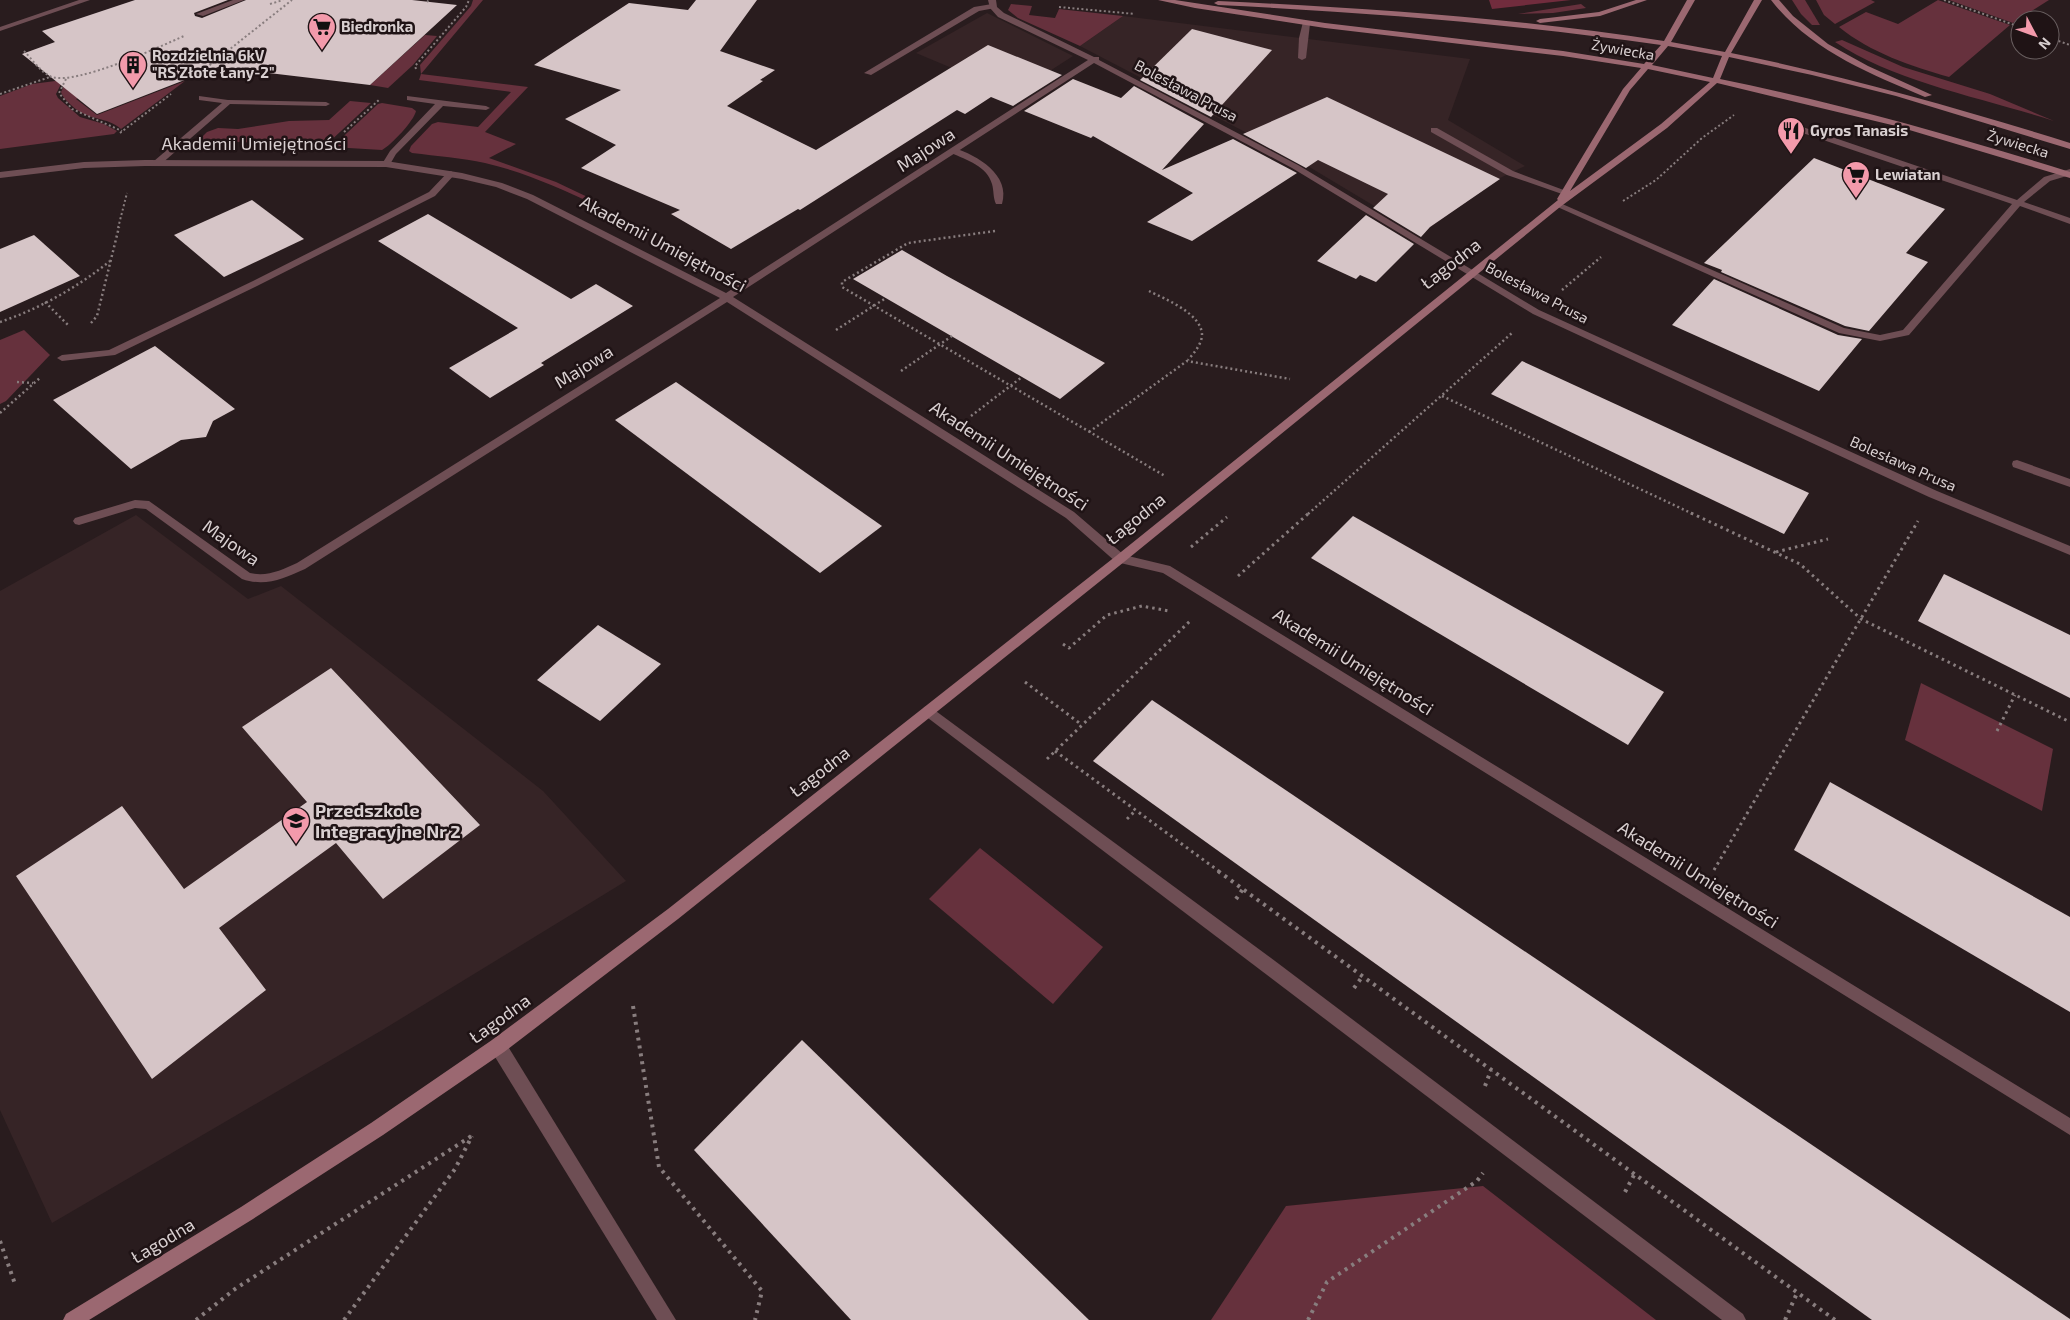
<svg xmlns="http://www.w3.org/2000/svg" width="2070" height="1320" font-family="'Exo 2',sans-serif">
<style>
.built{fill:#362426}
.green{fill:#66313d}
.forest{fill:#712c3d}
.building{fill:#d6c5c7}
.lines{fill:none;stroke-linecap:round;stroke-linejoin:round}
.path-far3{stroke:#887d7e;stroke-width:2;stroke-dasharray:2 2.5;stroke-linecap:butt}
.path-far2{stroke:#887d7e;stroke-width:2.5;stroke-dasharray:2 3;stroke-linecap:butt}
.path-far1{stroke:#887d7e;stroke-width:3;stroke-dasharray:2.5 4;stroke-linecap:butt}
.path{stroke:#887d7e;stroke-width:4;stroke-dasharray:3 5;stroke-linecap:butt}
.lane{fill:#6e4e54;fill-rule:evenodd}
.street{fill:#6e4e54;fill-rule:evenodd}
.secondary{fill:#9b6871;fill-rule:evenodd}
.labels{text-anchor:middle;stroke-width:5;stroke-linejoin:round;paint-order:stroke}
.far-poi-label{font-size:15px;font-weight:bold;fill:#d9d0d1;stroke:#1f1315;text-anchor:start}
.far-street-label{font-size:15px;fill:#d9d0d1;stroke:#1f1315}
.street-label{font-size:18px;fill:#d9d0d1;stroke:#1f1315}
.poi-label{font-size:18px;font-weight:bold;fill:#d9d0d1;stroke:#1f1315;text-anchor:start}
</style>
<rect width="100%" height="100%" fill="#291c1e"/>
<!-- built -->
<g class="built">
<path d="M987 13 1073 56 1014 94 916 53Z"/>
<path d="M1123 16 1470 59 1448 120 1525 166 1500 178 1421 234 1291 156 1080 46Z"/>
<path d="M136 515 248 599 281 586 543 791 626 881 384 1029 52 1223 0 1110V591Z"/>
</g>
<!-- green -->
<g class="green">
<path d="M473 0H483L421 74 528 87 485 132 516 144 489 158 556 182 598 202 594 204C559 188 524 172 485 163 462 158 437 156 412 153L409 151 411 146 432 124 438 122 478 127 511 92 419 80 421 74 420 65 471 6Z"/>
<path d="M1792 0H1805L1820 25H1812L1801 14Z"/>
<path d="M1816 0H1871L1875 2 1835 24 1824 15Z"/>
<path d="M1938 0 2010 25 1949 77C1911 66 1871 53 1839 27L1866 12 1898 24Z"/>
<path d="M1949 0H2049L2013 23Z"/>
<path d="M1011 4 1032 6 1029 15 1055 18 1059 9 1123 16 1080 46 1018 18 1008 10Z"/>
<path d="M1581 4 1586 8 1553 13 1518 14Z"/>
<path d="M425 35 437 36 413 65 388 88 370 85Z"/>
<path d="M1842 40 1903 67 1990 94 2054 121C1983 98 1895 82 1835 42Z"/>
<path d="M160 67 76 99 97 115 185 81 121 129C107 116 89 122 71 105 67 101 63 98 61 92L64 86Z"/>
<path d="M63 80 56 94 58 98 80 117 104 124 117 131 114 134 0 149V96L32 84Z"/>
<path d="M350 101 371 103 325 146 199 140 207 132 218 128 238 129 289 121 329 120Z"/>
<path d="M382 103 412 108 416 111C414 121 391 145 382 150L332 147 378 104Z"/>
<path d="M24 330 50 355 6 401 0 404V340Z"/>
<path d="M1921 683 2053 749 2042 811 1905 740Z"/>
<path d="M980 848 1103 947 1053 1004 929 899Z"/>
<path d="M1483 1186 1656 1320H1211L1286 1206Z"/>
</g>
<!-- forest -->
<path class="forest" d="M1489 0H1571L1492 9Z"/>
<!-- building -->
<g class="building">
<path d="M135 0H228L194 13 195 16 202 18 246 0H412L457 5 370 85 218 67 97 114 22 54 55 42 42 31Z"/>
<path d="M696 0H757L720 51 775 70 760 80 763 81 727 106 816 150 988 45 1062 75 1013 106 991 97 965 114 957 110 800 210 798 209 731 249 671 214 680 210 581 168 616 145 565 119 621 90 534 65 629 3 688 10Z"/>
<path d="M1192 29 1272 50 1211 117 1140 80Z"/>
<path d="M1073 79 1121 98 1134 86 1204 124 1162 170 1233 139 1297 173 1192 241 1147 222 1193 193 1093 136 1091 138 1024 111Z"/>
<path d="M1327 97 1500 179 1430 227 1421 237 1373 208 1388 194 1318 160 1306 168 1243 134Z"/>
<path d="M1814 158 1945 209 1906 253 1928 262 1869 331 1845 326 1721 272 1722 270 1704 263Z"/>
<path d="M252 200 304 239 224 277 174 235Z"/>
<path d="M428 214 571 299 596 284 633 306 541 363 544 365 490 398 449 368 518 328 378 241Z"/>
<path d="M1366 215 1414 244 1376 282 1360 275 1356 279 1317 261Z"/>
<path d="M34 235 80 276 0 312V249Z"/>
<path d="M902 250 947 276 1105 363 1060 399 853 279Z"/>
<path d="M1714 279 1838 335 1862 339 1819 391 1672 325Z"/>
<path d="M155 346 235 409 213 421 206 437 181 440 131 469 53 400Z"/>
<path d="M1522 361 1809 493 1784 534 1491 394Z"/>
<path d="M676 382 882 526 820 573 615 420Z"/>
<path d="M1353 516 1664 692 1628 745 1311 558Z"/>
<path d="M1944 574 2070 635V698L1918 621Z"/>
<path d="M598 625 661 664 600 721 537 680Z"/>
<path d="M331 668 480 825 383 899 336 843 219 928 266 990 152 1079 16 876 122 806 184 889 307 802 242 727Z"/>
<path d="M1152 700 2070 1319V1320H1872L1093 761Z"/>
<path d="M1830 782 2070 917V1012L1794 850Z"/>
<path d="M802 1040 1089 1320H851L694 1150Z"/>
</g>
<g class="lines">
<!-- path-far3 -->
<g class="path-far3">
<path d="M1944 0 2020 27"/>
<path d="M427 2 429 0"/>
<path d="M270 4 283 0"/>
<path d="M1059 7 1135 14"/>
<path d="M2050 38 2070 45"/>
<path d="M24 51C32 59 41 73 52 77 77 85 159 47 184 36"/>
<path d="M206 68 292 0"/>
<path d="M416 69 415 66 466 7 469 0"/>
<path d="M66 79 59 93 72 109 122 131"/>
<path d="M0 94 50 77"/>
<path d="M344 132 380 99"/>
<path d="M120 133 171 94"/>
<path d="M1623 201 1656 180 1702 138 1734 115"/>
<path d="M118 228 127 193"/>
</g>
<!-- path-far2 -->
<g class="path-far2">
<path d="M995 231 908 243 842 282V287L1165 476"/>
<path d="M1562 290 1601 257"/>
<path d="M1149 291C1165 299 1203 314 1202 336 1201 345 1194 353 1188 360"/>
<path d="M45 302 69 326"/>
<path d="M0 322C39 309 78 287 110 261"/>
<path d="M91 323 97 316 119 227"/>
<path d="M836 330 886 298"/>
<path d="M901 371 952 336"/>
<path d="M17 382 33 383"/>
<path d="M1442 396 1693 514"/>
<path d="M0 413 41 377"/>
<path d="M971 416 1022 377"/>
<path d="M1089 432 1187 361 1290 379"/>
<path d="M1308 514 1512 333"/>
</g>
<!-- path-far1 -->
<g class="path-far1">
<path d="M1691 513 1800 564 1861 619 2070 722"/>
<path d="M1191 547 1227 517"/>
<path d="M1776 552 1828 539"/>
<path d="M1238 576 1309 513"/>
<path d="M1063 644 1069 648 1107 615 1142 606 1169 611"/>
<path d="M1025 682 1082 725"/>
<path d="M1997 731 2015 695"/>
<path d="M1055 751 1220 872"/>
<path d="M1047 759 1190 621"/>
<path d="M1127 819 1136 810"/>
<path d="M1714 870 1918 521"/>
</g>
<!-- path -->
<g class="path">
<path d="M1218 871 1835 1320"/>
<path d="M1236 899 1243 889"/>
<path d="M1354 988 1362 977"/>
<path d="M633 1006 659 1167 762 1291 755 1320"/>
<path d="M1485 1086 1491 1070"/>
<path d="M1625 1192 1634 1175"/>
<path d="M0 1241 15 1284"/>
<path d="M196 1320 235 1289 473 1135"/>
<path d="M344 1320 455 1169 472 1136"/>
<path d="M1308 1320 1327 1282 1477 1181 1483 1173"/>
<path d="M1785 1320 1797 1293"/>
</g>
<!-- lane -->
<g class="lane">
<path d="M79 0H90L0 31V27Z"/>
<path d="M233 0H244L203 16 196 14Z"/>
<path d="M992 4H995V8L979 11 871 75 864 73 974 7Z"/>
<path d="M1303 22 1310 24 1306 58 1302 60 1298 58 1299 38Z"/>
<path d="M199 96 228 100 326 102 330 104 326 106 230 104 160 165H154V161L222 103 199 100Z"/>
<path d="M407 96 486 106 490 108 486 110 443 106 396 154 389 166H383L382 164 390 151 435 104 407 100Z"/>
<path d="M1782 122H1788L2017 200 2044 177 2070 169V175L2050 181 2024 202 2070 218V224L2020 206 1909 335 1880 341 1839 333 1553 205 1557 202 1560 203 1844 328 1880 335 1903 330 2012 204 1782 126Z"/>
<path d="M1431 128H1437L1513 171 1569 192 1562 194 1507 175 1431 132Z"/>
<path d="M954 148C977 155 1011 175 1002 204H996C993 198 994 191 992 184 987 166 967 160 951 153L950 151Z"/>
<path d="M451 171 455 174 435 196 259 285 115 355 62 361 57 358 62 355 109 350 253 281 429 192 448 172Z"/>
<path d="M2017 460 2070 479V487L2013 467 2012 464 2013 461Z"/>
<path d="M929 706 1279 964 1743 1314 1746 1320H1722L924 715 923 711 924 707Z"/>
<path d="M498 1038 504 1040 676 1320H657L492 1052 490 1046 492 1040Z"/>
</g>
<!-- street -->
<path class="street" d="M988 0H996L997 7 1004 13 1094 57H1099V60L1298 165 1539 310 1937 491 2070 546V555L1929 497 1533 314 1292 168 1094 63 733 297 1074 512 1124 555 1170 566 2070 1118V1135L1163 573 1116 562 1066 518 727 302 305 569C283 579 265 587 242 579L146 509 135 508 79 525 75 524 73 521 75 518 135 500 149 501 250 573C267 577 282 570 297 563L720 298 527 199 496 187 462 179 386 167 145 166 84 168 0 178V172L84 162 145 160 386 161 462 173 502 183 533 195 726 293 1088 60 998 17 990 8Z"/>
<!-- secondary -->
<g class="secondary">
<path d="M1158 0H1175L1325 23 1563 51 1644 64 1661 45C1514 24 1366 12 1218 5L1214 3 1218 1C1367 8 1516 18 1664 41L1687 0H1695L1671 42 1725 52 1754 0H1762L1731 53C1846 76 1958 108 2070 143V149L1896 96 1812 75 1729 57 1720 79C1839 103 1955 136 2070 172V178L1896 126 1717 83 1667 128 1560 207 1124 562 678 919 504 1052 383 1135 253 1219 89 1320H63L66 1314 241 1207 371 1123 492 1040 668 909 1116 556 1558 200 1557 199 1623 89 1641 68 1563 56 1325 28 1195 8ZM1668 46 1722 56 1713 78 1652 65ZM1648 69 1710 82 1661 124 1570 191 1630 90Z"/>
<path d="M1636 0H1647L1600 16 1540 23 1536 21 1540 19 1599 12Z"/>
<path d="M1771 0H1779L1793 16 1828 44 1868 66 1932 95 1925 97C1869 73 1810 50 1771 0Z"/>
</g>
</g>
<!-- icons -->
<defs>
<symbol id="supermarket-pin" viewBox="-11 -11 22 30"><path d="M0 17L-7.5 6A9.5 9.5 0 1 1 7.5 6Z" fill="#f39aab" stroke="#1f1315"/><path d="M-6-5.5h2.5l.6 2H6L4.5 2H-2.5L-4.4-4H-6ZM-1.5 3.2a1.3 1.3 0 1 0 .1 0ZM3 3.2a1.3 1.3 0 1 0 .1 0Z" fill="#111"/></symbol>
<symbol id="building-pin" viewBox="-11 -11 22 30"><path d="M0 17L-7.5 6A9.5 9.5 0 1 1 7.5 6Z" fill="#f39aab" stroke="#1f1315"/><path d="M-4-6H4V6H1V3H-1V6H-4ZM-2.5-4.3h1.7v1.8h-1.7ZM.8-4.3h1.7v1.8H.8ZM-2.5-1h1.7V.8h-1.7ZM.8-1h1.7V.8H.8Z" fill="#111"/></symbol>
<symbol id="restaurant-pin" viewBox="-11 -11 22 30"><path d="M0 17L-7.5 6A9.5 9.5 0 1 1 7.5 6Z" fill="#f39aab" stroke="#1f1315"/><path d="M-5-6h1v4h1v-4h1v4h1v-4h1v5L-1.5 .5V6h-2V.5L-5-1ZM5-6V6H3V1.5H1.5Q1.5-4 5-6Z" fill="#111"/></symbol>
<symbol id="school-pin" viewBox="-11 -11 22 30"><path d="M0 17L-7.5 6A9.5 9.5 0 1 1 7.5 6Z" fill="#f39aab" stroke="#1f1315"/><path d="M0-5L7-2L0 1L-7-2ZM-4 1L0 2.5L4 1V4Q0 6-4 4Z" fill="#111"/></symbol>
</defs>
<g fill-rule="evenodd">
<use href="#supermarket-pin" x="306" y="11" width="32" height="43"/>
<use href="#building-pin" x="117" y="49" width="32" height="43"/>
<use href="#restaurant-pin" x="1775" y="115" width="32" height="43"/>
<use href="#supermarket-pin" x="1840" y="159" width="32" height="43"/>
<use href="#school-pin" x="280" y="805" width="32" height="43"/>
</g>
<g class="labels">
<!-- far-poi labels -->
<g class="far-poi-label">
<text x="341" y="32">Biedronka</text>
<text x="152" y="61">Rozdzielnia 6kV<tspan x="152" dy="17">"RS Złote Łany-2"</tspan></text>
<text x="1810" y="136">Gyros Tanasis</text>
<text x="1875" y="180">Lewiatan</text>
</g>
<!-- far-street labels -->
<g class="far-street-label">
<text transform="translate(1623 50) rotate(10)" y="5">Żywiecka</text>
<text transform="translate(1186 91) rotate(28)" y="5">Bolesława Prusa</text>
<text transform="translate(2018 144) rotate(17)" y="5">Żywiecka</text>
<text transform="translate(1537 293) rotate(28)" y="5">Bolesława Prusa</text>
<text transform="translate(1903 464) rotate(24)" y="5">Bolesława Prusa</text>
</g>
<!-- street labels -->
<g class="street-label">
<text x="254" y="150">Akademii Umiejętności</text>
<text transform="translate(926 150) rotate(-33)" y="6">Majowa</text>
<text transform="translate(663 244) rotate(28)" y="6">Akademii Umiejętności</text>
<text transform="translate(1451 264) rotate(-38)" y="6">Łagodna</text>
<text transform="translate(584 367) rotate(-32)" y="6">Majowa</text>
<text transform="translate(1009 456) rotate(33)" y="6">Akademii Umiejętności</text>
<text transform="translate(1136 519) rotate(-39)" y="6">Łagodna</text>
<text transform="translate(231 543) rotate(35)" y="6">Majowa</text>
<text transform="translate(1353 662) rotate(32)" y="6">Akademii Umiejętności</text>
<text transform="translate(820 772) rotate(-38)" y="6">Łagodna</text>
<text transform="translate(1698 875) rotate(32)" y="6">Akademii Umiejętności</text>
<text transform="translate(500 1019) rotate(-36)" y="6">Łagodna</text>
<text transform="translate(163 1241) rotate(-31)" y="6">Łagodna</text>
</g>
<!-- poi labels -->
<g class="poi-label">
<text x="315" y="817">Przedszkole<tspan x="315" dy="21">Integracyjne Nr 2</tspan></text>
</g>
</g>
<!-- north arrow -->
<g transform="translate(2035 35) rotate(131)"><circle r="24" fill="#1f1315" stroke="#695f60"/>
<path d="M0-4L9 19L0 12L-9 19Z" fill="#f39aab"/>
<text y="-8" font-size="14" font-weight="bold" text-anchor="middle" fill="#d9d0d1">N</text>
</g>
</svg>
